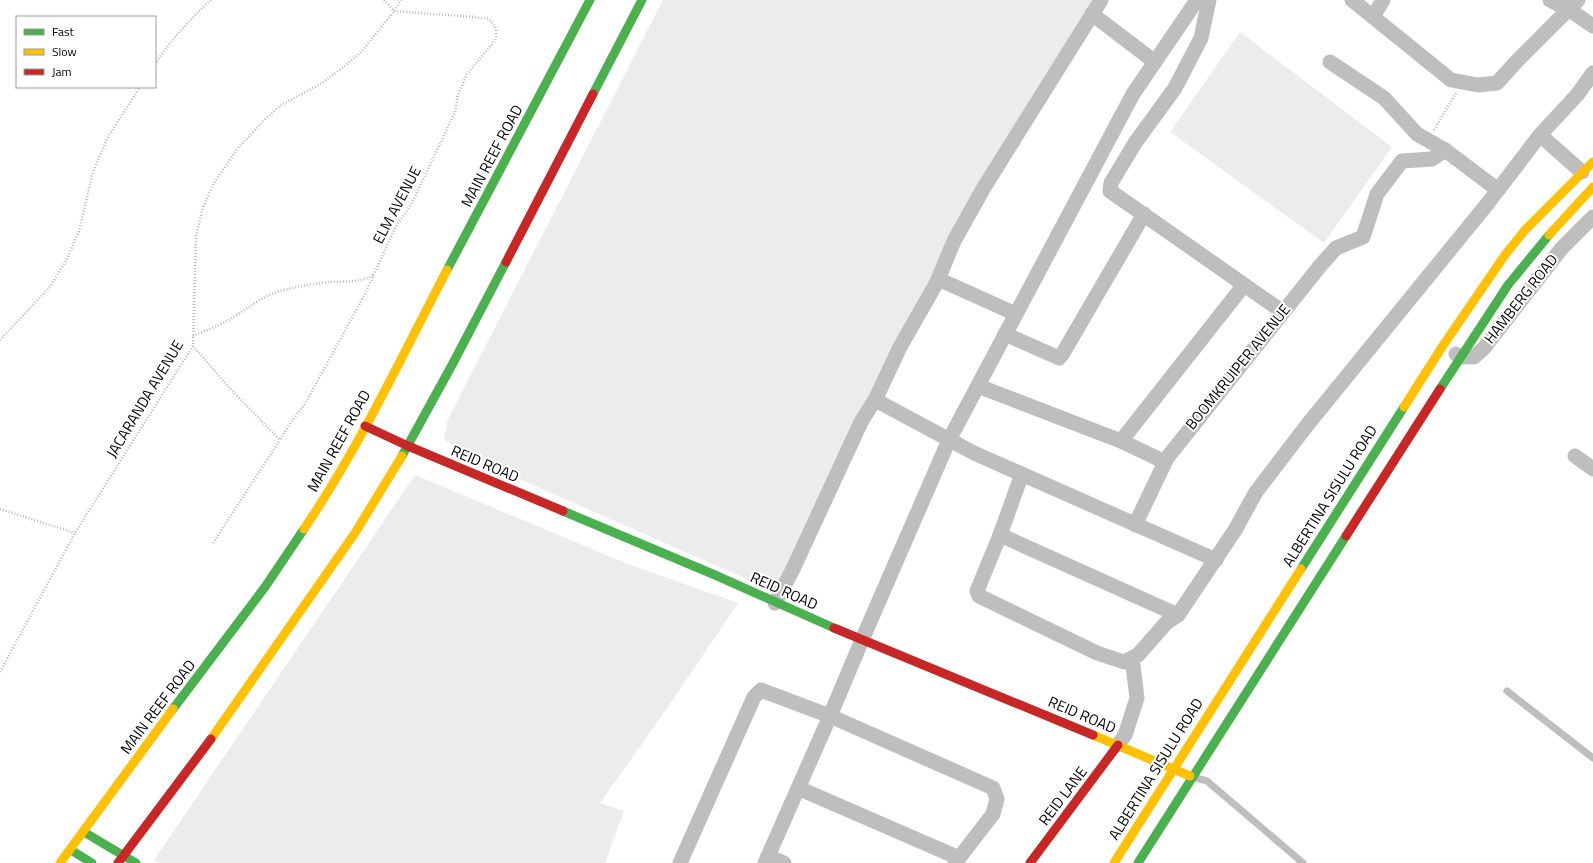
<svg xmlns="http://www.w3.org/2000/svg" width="1593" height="863" font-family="'Titillium Web',sans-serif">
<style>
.green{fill:#ececec}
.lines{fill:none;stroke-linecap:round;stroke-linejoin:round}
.path{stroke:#b9b9b9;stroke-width:2.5;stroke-dasharray:1 2;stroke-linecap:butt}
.lane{stroke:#bebebe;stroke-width:7}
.street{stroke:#bebebe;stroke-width:15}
.fast{stroke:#4caf50;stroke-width:9}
.slow{stroke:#ffc107;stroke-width:9}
.jam{stroke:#c62828;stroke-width:9}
.labels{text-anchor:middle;stroke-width:4;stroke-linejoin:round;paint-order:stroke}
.street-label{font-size:15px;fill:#000;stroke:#fff}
</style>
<rect width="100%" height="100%" fill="#fff"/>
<!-- green -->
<g class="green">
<path d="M663 0H1092L994 160 886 360 778 593 465 455 444 439 448 419Z"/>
<path d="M1240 32 1392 147 1324 243 1170 132Z"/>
<path d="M415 475 628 564 738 603 668 707 600 803 624 811 605 863H160L154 860Z"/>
</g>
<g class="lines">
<!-- path -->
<g class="path">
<path d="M155 64C171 40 190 19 211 0"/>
<path d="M1434 130 1456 93"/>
<path d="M193 336C206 330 222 325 235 316 250 307 262 296 280 291 297 287 314 283 332 282 347 281 359 283 373 275"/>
<path d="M0 340 49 288 65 263 79 231 93 172 100 155 108 137 140 87"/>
<path d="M193 346 235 394 280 440 289 425 305 404 365 294 395 228 412 203 455 112 458 95 467 74 493 43 496 36V30L493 23 488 19 475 17 394 11 384 0"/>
<path d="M0 509 75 533"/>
<path d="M213 543 280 440"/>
<path d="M0 672 75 533 193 346 196 236 203 207 214 183 238 148 266 118 280 106 322 83 346 65 363 50 394 11 401 0"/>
</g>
<!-- lane -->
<g class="lane">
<path d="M1507 691 1593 758"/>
<path d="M1196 778 1207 781 1303 863"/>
</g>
<!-- street -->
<g class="street">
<path d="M1209 0 1201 38 1175 88 1135 143 1111 183 1110 191 1283 312"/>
<path d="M1352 0 1451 80 1478 85 1497 83 1516 62 1578 0"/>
<path d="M1550 0 1574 13 1593 26"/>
<path d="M1092 14 1155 62"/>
<path d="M1373 17 1383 0"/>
<path d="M1330 62 1384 98 1417 134 1445 150"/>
<path d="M1540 135 1582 172"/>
<path d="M938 279 1016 314"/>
<path d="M1005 334 1059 358 1063 353 1144 214"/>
<path d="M1456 354 1460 357H1474L1484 348 1561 249 1593 217"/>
<path d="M978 386 1121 441 1165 462"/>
<path d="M879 402 974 453 1216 560"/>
<path d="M1121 441 1244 285"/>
<path d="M1575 456 1593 469"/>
<path d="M1022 474 1000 535 977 591 979 596 1097 653 1124 662 1138 655 1166 623 1178 615 1235 530 1256 492 1308 424 1488 203 1540 135 1577 95 1593 73"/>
<path d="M1135 525 1167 458 1320 266 1336 248 1363 237 1377 194 1402 161 1432 159 1445 150 1498 190"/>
<path d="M1000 535 1178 615"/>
<path d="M775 603 793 569 861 422 876 398 900 347 937 282 954 241 983 189 1101 0"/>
<path d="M1118 745 1125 735 1137 698 1132 658"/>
<path d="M798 788 959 858"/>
<path d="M768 856 784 863"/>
<path d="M680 863 754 697 761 690 830 716 765 863"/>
<path d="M955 863 993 814 997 799 993 788 830 716 862 640 949 440 1133 94 1197 0"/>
</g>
<!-- fast -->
<g class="fast">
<path d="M593 94 642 0"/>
<path d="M447 270 590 0"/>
<path d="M1440 389 1508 285 1549 235"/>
<path d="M402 456 452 365 506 262"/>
<path d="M563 511 715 575 834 628"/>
<path d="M1301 569 1404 407"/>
<path d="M173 709 265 587 304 529"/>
<path d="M84 832 136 863"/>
<path d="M71 850 92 863"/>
<path d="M1138 863 1346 536"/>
</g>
<!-- slow -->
<g class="slow">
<path d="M1549 235 1593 187"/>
<path d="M1404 407 1442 347 1505 255 1525 230 1593 162"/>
<path d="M304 529C359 448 402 356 447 270"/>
<path d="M1093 735 1190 776"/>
<path d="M211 739 355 533 402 456"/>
<path d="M60 863 173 709"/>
<path d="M1114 863 1301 569"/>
</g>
<!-- jam -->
<g class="jam">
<path d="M506 262 593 94"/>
<path d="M365 426 408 446 563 511"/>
<path d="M1346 536 1440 389"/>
<path d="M834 628 1093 735"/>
<path d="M118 863 211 739"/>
<path d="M1030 863 1118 745"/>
</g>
</g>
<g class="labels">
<!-- street labels -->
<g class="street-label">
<text transform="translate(492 156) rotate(-62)" y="5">MAIN REEF ROAD</text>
<text transform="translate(397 205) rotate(-62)" y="5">ELM AVENUE</text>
<text transform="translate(1521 299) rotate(-52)" y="5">HAMBERG ROAD</text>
<text transform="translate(1238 367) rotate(-51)" y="5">BOOMKRUIPER AVENUE</text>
<text transform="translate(145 399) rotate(-59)" y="5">JACARANDA AVENUE</text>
<text transform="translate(339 441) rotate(-61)" y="5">MAIN REEF ROAD</text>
<text transform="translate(485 464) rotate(23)" y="5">REID ROAD</text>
<text transform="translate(1330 496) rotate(-58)" y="5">ALBERTINA SISULU ROAD</text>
<text transform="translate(784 591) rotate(24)" y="5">REID ROAD</text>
<text transform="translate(158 707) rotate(-53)" y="5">MAIN REEF ROAD</text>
<text transform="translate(1082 715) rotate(23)" y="5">REID ROAD</text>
<text transform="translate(1156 769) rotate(-58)" y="5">ALBERTINA SISULU ROAD</text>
<text transform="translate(1063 796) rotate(-53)" y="5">REID LANE</text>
</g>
</g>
<!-- legend -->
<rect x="16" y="16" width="140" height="72" fill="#ffffff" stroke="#999999"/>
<rect x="24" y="29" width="20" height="6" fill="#4caf50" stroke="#999999"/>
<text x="52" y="36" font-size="12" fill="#000000">Fast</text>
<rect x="24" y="49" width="20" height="6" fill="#ffc107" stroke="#999999"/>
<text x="52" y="56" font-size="12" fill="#000000">Slow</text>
<rect x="24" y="69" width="20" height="6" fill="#c62828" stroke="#999999"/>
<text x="52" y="76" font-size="12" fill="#000000">Jam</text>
</svg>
